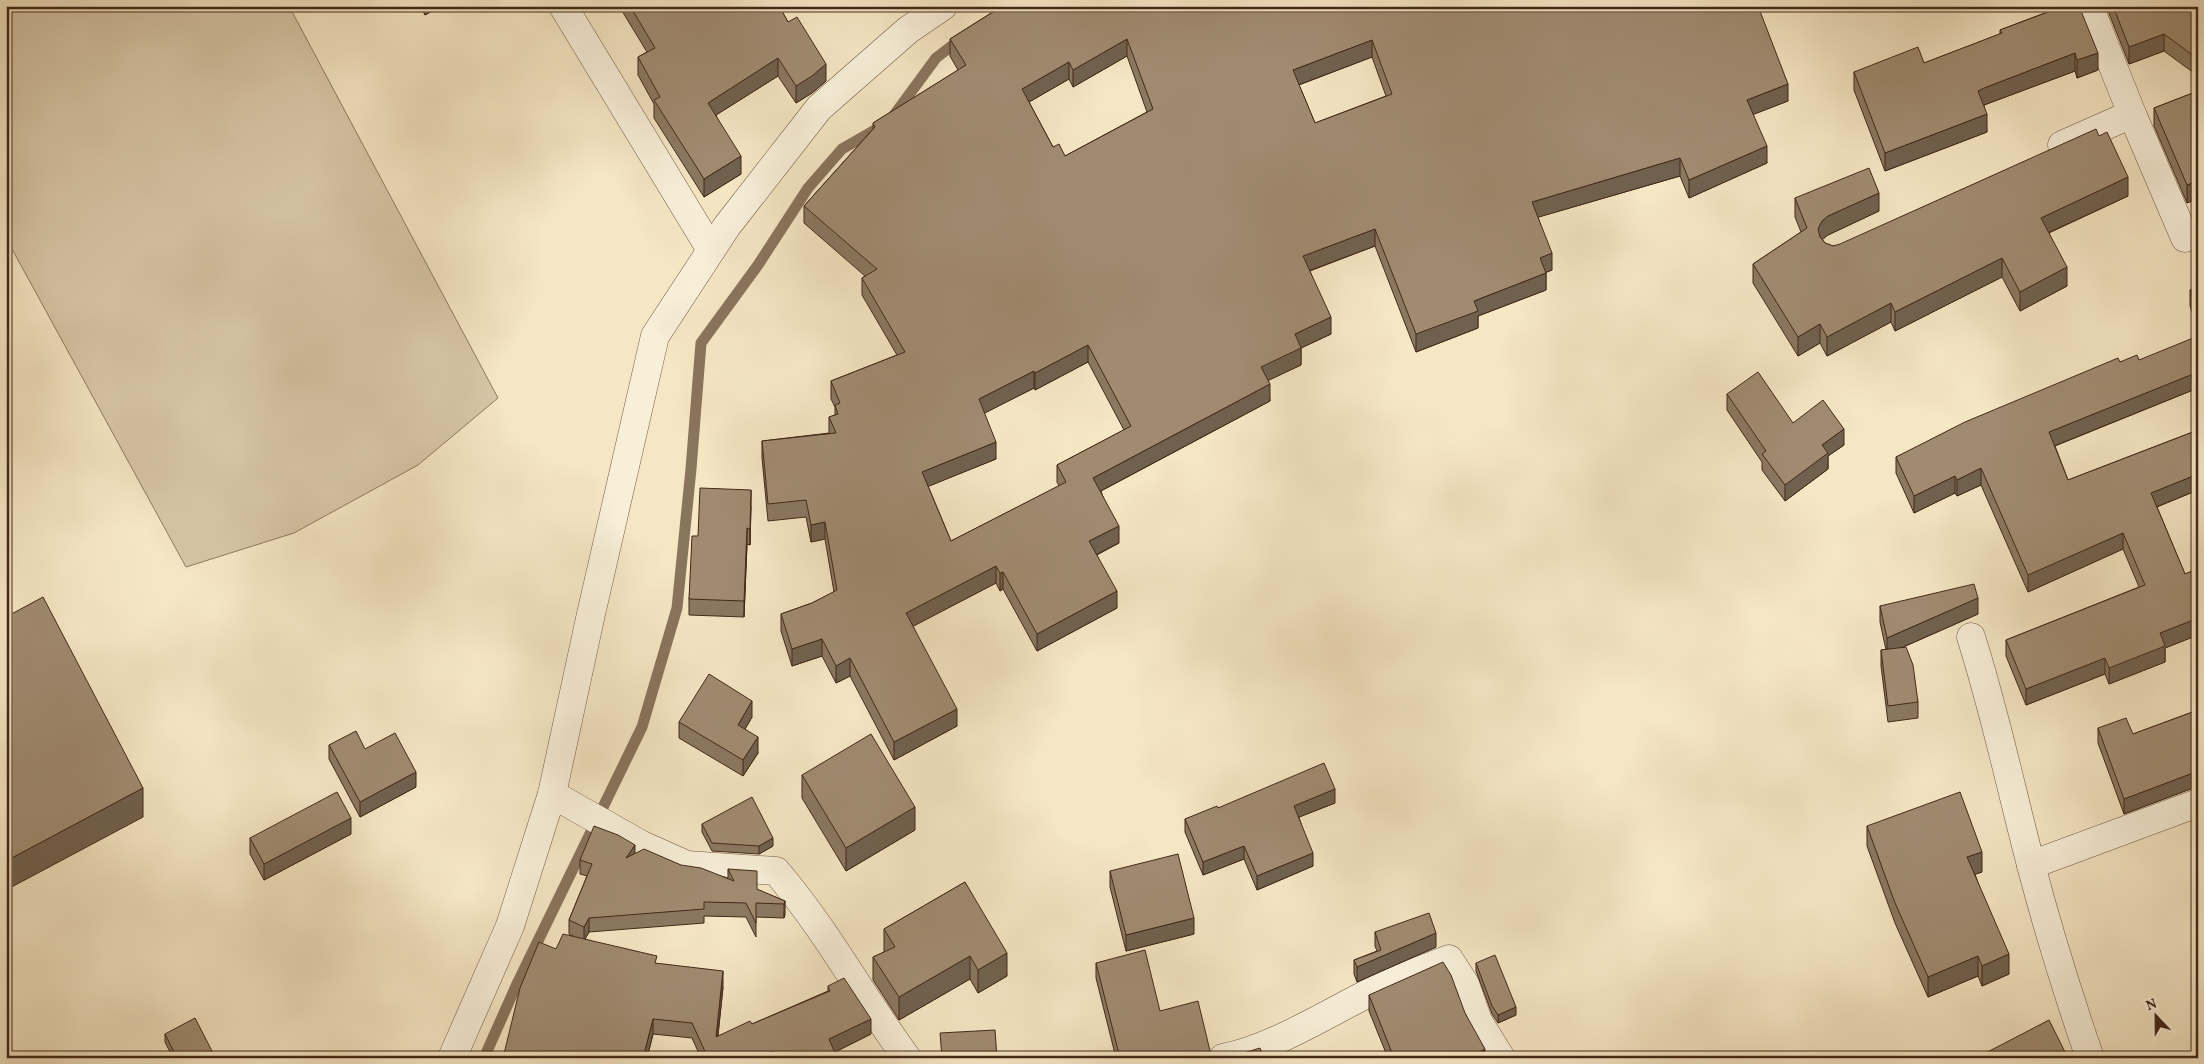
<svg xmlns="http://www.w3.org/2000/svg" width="2204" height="1064" font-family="Vollkorn,serif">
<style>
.green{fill:#d7c6a7;stroke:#8d7860}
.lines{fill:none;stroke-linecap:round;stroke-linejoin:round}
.stream{stroke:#89745c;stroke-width:11}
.minor-casing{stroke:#705843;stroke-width:29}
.minor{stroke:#f8efd9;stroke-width:28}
.wall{fill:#8a7861;stroke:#432918;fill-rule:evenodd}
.shaded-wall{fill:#70614f;stroke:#432918}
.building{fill:#a08b71;stroke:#432918;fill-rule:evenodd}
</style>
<rect width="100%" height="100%" fill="#f5e6c4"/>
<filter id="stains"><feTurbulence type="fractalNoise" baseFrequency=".004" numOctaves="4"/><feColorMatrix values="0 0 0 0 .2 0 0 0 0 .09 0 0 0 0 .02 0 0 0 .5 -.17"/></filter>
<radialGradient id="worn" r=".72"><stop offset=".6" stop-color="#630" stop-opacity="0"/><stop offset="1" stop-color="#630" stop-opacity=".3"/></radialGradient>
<!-- green -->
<path class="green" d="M22 6H289L498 398 418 465 294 533 186 567 6 238V15Z"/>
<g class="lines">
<!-- stream -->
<path class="stream" d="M484 1058 516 986 642 727 677 608 691 469 701 343 758 265 808 188 842 149 889 122 936 58 962 38"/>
<defs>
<g id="minor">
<path d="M563 6 711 250"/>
<path d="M2089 6 2132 114 2185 238"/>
<path d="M2062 145 2132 114"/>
<path d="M1971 637C1995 712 2011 789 2031 865 2048 930 2068 994 2090 1058"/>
<path d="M552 794 642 845 687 865 776 871C826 929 862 997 907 1058"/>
<path d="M2031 865 2198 803"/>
<path d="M452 1058 510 926 552 794 591 614 655 336 727 226 819 108 908 30 943 6"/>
<path d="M1223 1058C1278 1047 1337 1007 1389 983 1409 974 1429 967 1449 959L1465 984 1478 1021 1501 1058"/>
</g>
</defs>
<!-- minor casing -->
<use href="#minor" class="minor-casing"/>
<!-- minor -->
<use href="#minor" class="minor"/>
</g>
<!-- wall -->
<g class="wall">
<path d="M420 6H441L425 15Z"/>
<path d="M619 6H779L788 22 826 81 812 93 796 103 778 76 716 115 741 174 704 197 654 118V104L638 75V57L647 52Z"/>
<path d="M999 6H1760L1758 7 1788 101 1753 114 1767 163 1689 198 1680 176 1538 217 1552 270 1546 272V290L1478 316V328L1416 352 1375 246 1310 271 1331 334 1301 348V365L1268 380 1270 401 1101 491 1119 543 1097 555 1117 608 1037 651 1003 589 1000 591 996 583 913 626 957 726 894 760 850 676 836 683 822 656 792 666 781 631V614L812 603 834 592 825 539 811 542 806 517 768 521 762 458V441L829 433V417L835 415V407L831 399V381L897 355 862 295V278L865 276 804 223V206L873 129V123L958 70 950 56V39L999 8ZM1127 56 1147 112 1065 156 1053 147 1029 102 1069 79 1073 87ZM1372 57 1386 96 1315 123 1299 85ZM1088 362 1124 430 1057 465V482L1059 486 951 541 928 486 996 459 984 413 1034 388 1035 390Z"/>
<path d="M2049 6H2079L2098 70 2077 78 2075 71 1984 105 1987 132 1885 171 1854 90V72L1924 63 2000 34V30L2050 11Z"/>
<path d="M2106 6H2198V76L2164 51 2129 64Z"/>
<path d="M2198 91 2187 203 2154 126V108Z"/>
<path d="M2128 196 2049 233 2067 286 2020 311 2002 277 1895 331 1891 322 1827 356 1820 343 1798 356 1753 283V264L1801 232 1795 217V198L1879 211 1828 235 1822 239 1825 243 1833 246Z"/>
<path d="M2198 287V328L2190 306V290Z"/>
<path d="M2139 360 2198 388 2055 446 2068 480 2198 430V490L2157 507 2185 574 2198 569V635L2165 648V662L2109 684 2105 674 2026 705 2006 656V640L2139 587 2123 549 2028 592 1981 485 1957 496 1955 493 1914 513 1896 473V457L2120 362Z"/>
<path d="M1727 394 1793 423 1844 445 1828 456V469L1785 501 1762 470V462L1727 410Z"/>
<path d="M751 506 750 545 747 544 744 617 689 615V599L698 536Z"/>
<path d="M1880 606 1978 614 1901 648 1918 702V718L1888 722 1881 666V650H1886L1880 622Z"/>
<path d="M2198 710V788H2193L2124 814 2098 743V728L2133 734Z"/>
<path d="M752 717 745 729 758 753 743 776 679 738V722Z"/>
<path d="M329 745 365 749 416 787 360 817 329 759Z"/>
<path d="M802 775 915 830 846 871 802 798Z"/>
<path d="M1335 803 1299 817 1313 866 1257 890 1244 859 1203 875 1185 832V819L1218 808Z"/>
<path d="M702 824 773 846 759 854 712 851 702 832Z"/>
<path d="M1867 826 1982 872 1975 874 2009 974 1982 986 1978 976 1928 997 1895 923 1867 846Z"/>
<path d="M351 834 264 880 250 854V838Z"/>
<path d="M635 854 728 878V869L757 890 785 901 784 918 756 917V937L746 917 704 916V923L589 932 585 939 723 987 718 1036 752 1024 828 991V986L871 1034 835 1052 837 1058H701L692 1038 653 1034 647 1058H503L556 949 573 936 569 934V920L587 876 580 874V860Z"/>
<path d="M1110 871 1194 934 1126 951 1110 887Z"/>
<path d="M965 882 1007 976 978 993 970 979 899 1020 873 980V957L884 952V929Z"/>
<path d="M1375 932 1436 947 1357 982 1354 974V960L1377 951 1375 946Z"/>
<path d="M1096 963 1160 1011 1211 1055 1227 1058H1264H1116L1096 978Z"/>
<path d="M1476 963 1516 1015 1498 1023 1492 1014 1476 971Z"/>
<path d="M1369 995 1465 1013 1485 1058H1388L1369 1011Z"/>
<path d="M165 1034 213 1058H173L165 1042Z"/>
</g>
<!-- shaded-wall -->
<g class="shaded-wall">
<path d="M425 6H441L425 15Z"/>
<path d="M2164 34V51L2129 64V47Z"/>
<path d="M1127 39V56L1073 87V70Z"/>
<path d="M1372 40V57L1293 87V70Z"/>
<path d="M2075 53V71L1984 105 1978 109V91L1984 88Z"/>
<path d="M2098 53V70L2077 78V60Z"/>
<path d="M778 58V76L708 120V103Z"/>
<path d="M1069 62V79L1022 106V89Z"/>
<path d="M826 64V81L812 93 796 103V86Z"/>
<path d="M1788 84V101L1747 117V100Z"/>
<path d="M1987 114V132L1885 171V153Z"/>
<path d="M1767 146V163L1689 198V180Z"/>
<path d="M741 156V174L704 197V179Z"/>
<path d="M1680 158V176L1532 219V202Z"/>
<path d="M2128 177V196L2041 236V218Z"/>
<path d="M2198 181V199L2187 203V185Z"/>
<path d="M1879 193V211L1828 235 1822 240 1818 248V229L1822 221 1828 216Z"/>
<path d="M1375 229V246L1303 273V256Z"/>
<path d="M1552 253V270L1540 275V258Z"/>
<path d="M2002 258V277L1895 331V312Z"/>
<path d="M2067 267V286L2020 311V292Z"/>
<path d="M1546 273V290L1478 316V328L1416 352V334L1474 301Z"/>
<path d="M1891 303V322L1827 356V337Z"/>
<path d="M1331 317V334L1301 348V365L1261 384V367L1295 334Z"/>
<path d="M1820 324V343L1798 356V337Z"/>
<path d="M1088 345V362L1035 390V373Z"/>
<path d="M1034 371V388L979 416V399Z"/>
<path d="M2198 372V388L2049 448V432Z"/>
<path d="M1270 384V401L1093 495V478Z"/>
<path d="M1844 429V445L1828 456V469L1785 501V485L1822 445Z"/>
<path d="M996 442V459L922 489V472Z"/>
<path d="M1981 468V485L1957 496V480Z"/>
<path d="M2198 474V490L2151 509V493Z"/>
<path d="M1955 476V493L1914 513V496Z"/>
<path d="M751 490V506L750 545V529Z"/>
<path d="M825 522V539L811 542V525Z"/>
<path d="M1119 526V543L1089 558V541Z"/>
<path d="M747 528V544L744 617V601Z"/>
<path d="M2123 533V549L2028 592V575Z"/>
<path d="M996 566V583L906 630V613Z"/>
<path d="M1003 572V589L1000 591V573Z"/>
<path d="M1117 591V608L1037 651V634Z"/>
<path d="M1978 598V614L1887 654V638Z"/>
<path d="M2198 618V635L2165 648V662L2109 684V668L2160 633Z"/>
<path d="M822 639V656L792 666V649Z"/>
<path d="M850 658V676L836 683V666Z"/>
<path d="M2105 658V674L2026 705V689Z"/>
<path d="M752 701V717L738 741V725Z"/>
<path d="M957 709V726L894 760V742Z"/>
<path d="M758 737V753L743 776V760Z"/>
<path d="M416 772V787L360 817V802Z"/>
<path d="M2193 773V788L2124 814V799Z"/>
<path d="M143 788V817L6 890V861Z"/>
<path d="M1335 789V803L1294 819V806Z"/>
<path d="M915 807V830L846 871V848Z"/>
<path d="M351 818V834L264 880V864Z"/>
<path d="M773 838V846L759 854V846Z"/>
<path d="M635 845V859L626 858Z"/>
<path d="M1244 846V859L1203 875V862Z"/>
<path d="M1982 852V872L1967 877V857Z"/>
<path d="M1313 853V866L1257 890V876Z"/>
<path d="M785 901V915L784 918V904Z"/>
<path d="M589 918V932L584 941V927Z"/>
<path d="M1194 918V934L1126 951V935Z"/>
<path d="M1436 933V947L1357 982V967Z"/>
<path d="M1007 953V976L978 993V970Z"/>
<path d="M2009 954V974L1982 986V966Z"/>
<path d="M970 956V979L899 1020V997Z"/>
<path d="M1978 956V976L1928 997V977Z"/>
<path d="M723 971V987L716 1052V1037Z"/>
<path d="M1516 1007V1015L1498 1023V1015Z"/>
<path d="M653 1019V1034L647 1058H643Z"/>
<path d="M871 1019V1034L829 1055V1039Z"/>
<path d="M1485 1049V1058H1481V1051Z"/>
<path d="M772 1051V1058H756Z"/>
<path d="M213 1053V1058H203Z"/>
</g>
<!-- building -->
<g class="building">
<path d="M630 6H779L788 22 797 17 826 64 812 76 796 86 778 58 708 103 741 156 704 179 654 100 660 97 638 57 655 48Z"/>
<path d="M1000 6H1758L1788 84 1747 100 1767 146 1689 180 1680 158 1532 202 1552 253 1540 258 1546 273 1474 301 1478 311 1416 334 1375 229 1303 256 1331 317 1295 334 1301 348 1261 367 1270 384 1093 478 1119 526 1089 541 1117 591 1037 634 1003 572 1000 573 996 566 906 613 957 709 894 742 850 658 836 666 822 639 792 649 781 614 812 603 837 590 825 522 811 525 806 500 768 504 762 441 836 433 829 417 838 414 835 405 840 403 831 381 905 352 862 278 877 269 804 206 875 127 873 123 966 65 950 39 1001 7ZM1127 39 1153 109 1065 156 1059 144 1053 147 1022 89 1069 62 1073 70ZM1372 40 1392 94 1315 123 1293 70ZM1088 345 1131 426 1057 465 1066 482 951 541 922 472 996 442 979 399 1034 371 1035 373Z"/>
<path d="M2055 6H2079L2098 53 2077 60 2075 53 1984 88 1978 91 1987 114 1885 153 1854 72 1918 47 1924 63 2002 33 2000 30 2056 9Z"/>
<path d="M2113 6H2198V59L2164 34 2129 47Z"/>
<path d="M2198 91V181L2187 185 2154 108Z"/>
<path d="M2096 129 2099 136 2107 132 2128 177 2041 218 2067 267 2020 292 2002 258 1895 312 1891 303 1827 337 1820 324 1798 337 1753 264 1807 228 1795 198 1869 168 1879 193 1828 216 1822 221 1818 229 1820 237 1825 243 1833 246 1840 244Z"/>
<path d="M2198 287V311L2190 290Z"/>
<path d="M2198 336V372L2049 432 2068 480 2198 430V474L2151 493 2185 574 2198 569V618L2160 633 2165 646 2109 668 2105 658 2026 689 2006 640 2145 585 2123 533 2028 575 1981 468 1957 480 1955 476 1914 496 1896 457 1965 422 2118 358 2120 362 2137 355 2139 360Z"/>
<path d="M1758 372 1793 423 1823 400 1844 429 1822 445 1828 453 1785 485 1762 454 1766 451 1727 394Z"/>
<path d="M700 488 751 490 750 529 747 528 744 601 689 599 692 536H698Z"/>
<path d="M1974 584 1978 598 1887 638 1880 606Z"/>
<path d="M43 597 143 788 6 861V617Z"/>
<path d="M1906 647 1913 665 1918 702 1888 706 1881 650Z"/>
<path d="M709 674 752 701 738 725 758 737 743 760 679 722Z"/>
<path d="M2198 710V773H2193L2124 799 2098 728 2126 718 2133 734Z"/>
<path d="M356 731 365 749 395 733 416 772 360 802 329 745Z"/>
<path d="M871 734 915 807 846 848 802 775Z"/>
<path d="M1324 763 1335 789 1294 806 1313 853 1257 876 1244 846 1203 862 1185 819 1217 806 1218 808Z"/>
<path d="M337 792 351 818 264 864 250 838Z"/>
<path d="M1960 792 1982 852 1967 857 2009 954 1982 966 1978 956 1928 977 1895 903 1867 826Z"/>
<path d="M752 797 773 838 759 846 712 843 702 824Z"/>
<path d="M594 826 618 835 635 845 626 858 644 849 681 865 701 868 734 881 728 869 757 871V889L785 901 784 904 756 903V923L746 903 704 902V909L589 918 584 927 569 920 592 864 580 860Z"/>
<path d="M1178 854 1194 918 1126 935 1110 871Z"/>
<path d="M965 882 1007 953 978 970 970 956 899 997 873 957 895 947 884 929Z"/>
<path d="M1429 913 1436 933 1357 967 1354 960 1381 950 1375 932Z"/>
<path d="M563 934 657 956 655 963 723 971 716 1037 750 1021 752 1024 830 991 828 986 844 978 871 1019 829 1039 837 1058H775L772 1051 756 1058H708L692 1023 653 1019 643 1058H503L520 988 539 942 556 949Z"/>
<path d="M1145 950 1160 1011 1198 1001 1211 1055 1227 1058 1260 1048 1264 1058H1120L1096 963Z"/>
<path d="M1495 955 1516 1007 1498 1015 1492 1006 1476 963Z"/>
<path d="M1443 962 1451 975 1465 1013 1485 1049 1481 1051 1484 1058H1394L1369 995Z"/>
<path d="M195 1018 213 1053 203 1058H177L165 1034Z"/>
<path d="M2049 1020 2068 1058H1976Z"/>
<path d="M995 1030 997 1058H942L940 1033Z"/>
</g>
<!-- margin -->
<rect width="2204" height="1064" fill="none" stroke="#f5e6c4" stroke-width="25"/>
<rect x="8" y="8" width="2189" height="1049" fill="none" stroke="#432918" stroke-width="2.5"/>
<rect x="12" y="12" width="2179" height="1039" fill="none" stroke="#432918"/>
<!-- north arrow -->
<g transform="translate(2156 1016) rotate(338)" stroke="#f8efd9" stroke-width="4" paint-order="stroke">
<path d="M0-4L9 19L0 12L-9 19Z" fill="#432918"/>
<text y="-8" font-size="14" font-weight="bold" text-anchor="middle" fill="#432918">N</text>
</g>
<rect width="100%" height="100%" filter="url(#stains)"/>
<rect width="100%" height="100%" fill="url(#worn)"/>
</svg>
